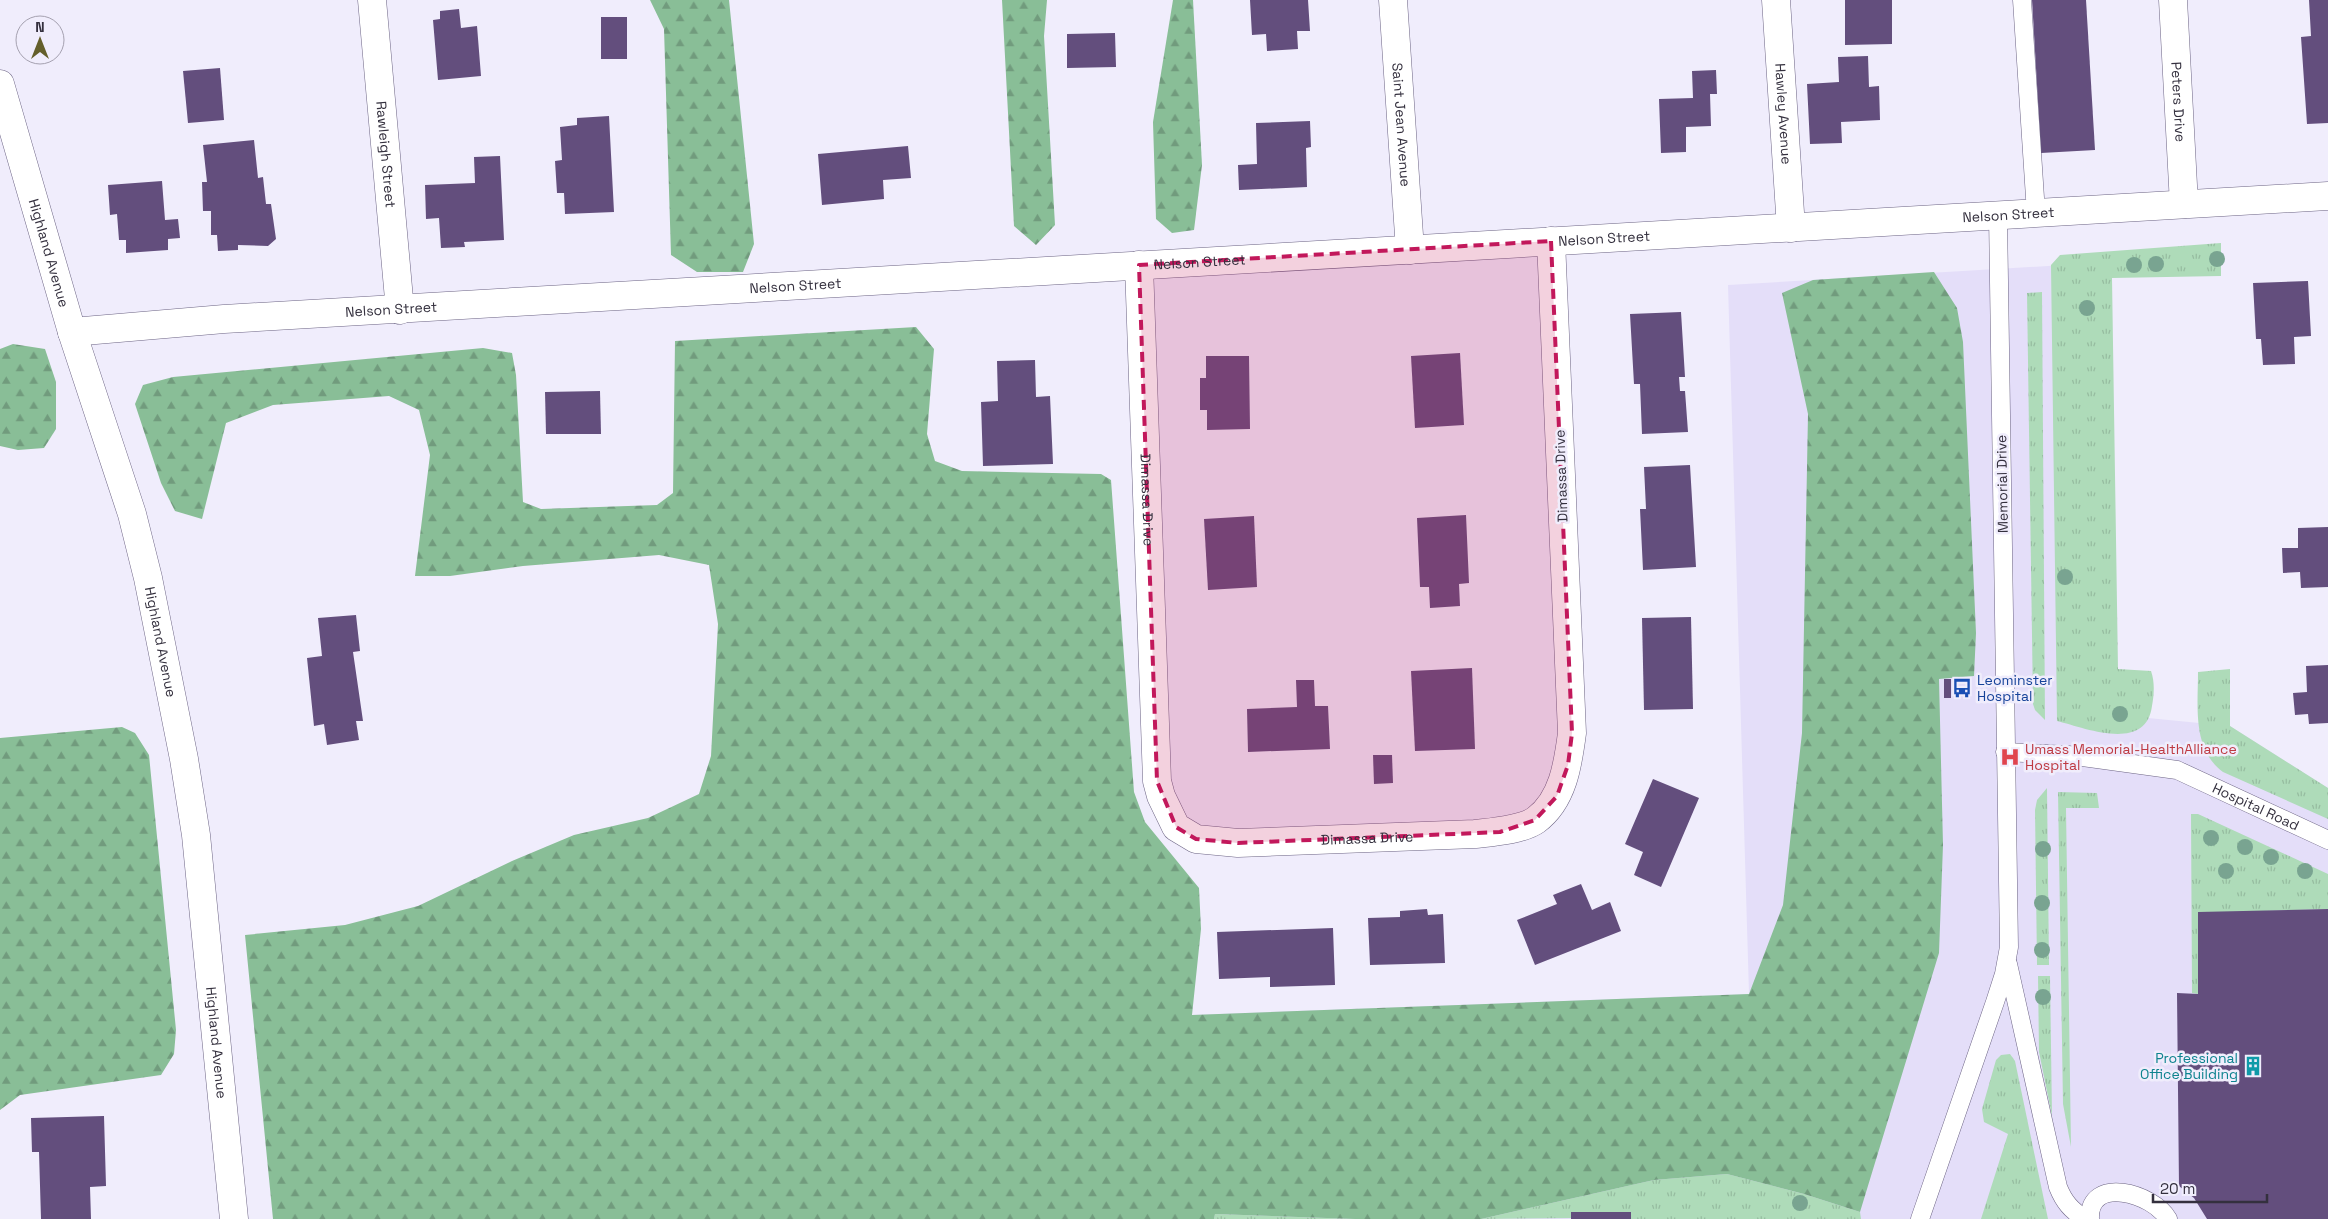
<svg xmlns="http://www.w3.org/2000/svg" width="2328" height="1219" font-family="'Space Grotesk',sans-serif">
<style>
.built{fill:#e4def9}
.grass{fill:url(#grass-tufts)}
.forest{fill:url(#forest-firs)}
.building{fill:#634e7d}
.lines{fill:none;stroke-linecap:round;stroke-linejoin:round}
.lane-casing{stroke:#6c6484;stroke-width:19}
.street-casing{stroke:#6c6484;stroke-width:29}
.lane{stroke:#fff;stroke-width:18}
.street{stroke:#fff;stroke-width:28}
.tree{fill:#79a491}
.marked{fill:#c2185b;fill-opacity:0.2;stroke:#c2185b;stroke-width:4;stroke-dasharray:10 6;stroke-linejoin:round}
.labels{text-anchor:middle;stroke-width:5;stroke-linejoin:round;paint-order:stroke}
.street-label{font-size:14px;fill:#34303e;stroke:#f0edfc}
.transit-label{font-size:14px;fill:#164399;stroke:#f0edfc;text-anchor:start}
.health-label{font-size:14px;fill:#be3a42;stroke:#f0edfc;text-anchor:start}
.culture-label{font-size:14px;fill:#0d838f;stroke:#f0edfc;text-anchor:end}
</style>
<defs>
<pattern id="grass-tufts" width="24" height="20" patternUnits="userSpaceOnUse" patternTransform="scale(1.25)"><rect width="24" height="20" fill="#aedbb9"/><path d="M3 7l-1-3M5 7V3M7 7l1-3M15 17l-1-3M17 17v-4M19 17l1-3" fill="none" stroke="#96bca0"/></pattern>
<pattern id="forest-firs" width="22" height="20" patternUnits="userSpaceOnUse" patternTransform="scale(1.25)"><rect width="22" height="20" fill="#89be97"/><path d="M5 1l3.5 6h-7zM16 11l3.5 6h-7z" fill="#719b7d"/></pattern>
</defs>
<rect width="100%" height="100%" fill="#f0edfc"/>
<!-- built -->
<path class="built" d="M2064 265 2066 710 2230 726 2328 788V1219H1186L1192 1015 1749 994 1728 285Z"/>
<!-- grass -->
<g class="grass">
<path d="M2221 243V276L2112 278 2118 669 2151 671C2155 682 2154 695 2152 706 2146 753 2085 728 2057 721L2051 265 2060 255Z"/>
<path d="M2042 292 2045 720 2035 710 2033 704 2027 293Z"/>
<path d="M2230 669V726L2328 788V819L2223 772C2192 749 2198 707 2198 672Z"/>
<path d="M2047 788 2049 965H2037L2035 810 2037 800Z"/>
<path d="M2058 792 2097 793 2099 808H2066L2071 1147 2063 1104Z"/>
<path d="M2191 814H2198L2328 874V909L2198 913V994L2192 993Z"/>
<path d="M2038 976H2050L2052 1116 2039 1052Z"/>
<path d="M2010 1054 2015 1061 2048 1219H1981L2008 1134 1984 1122 1982 1109 1996 1060 2001 1055Z"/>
<path d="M1727 1174 1804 1194 1860 1212 1861 1219H1631L1630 1212H1571V1218L1481 1219 1654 1180Z"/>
<path d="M1215 1214 1355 1219H1214Z"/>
</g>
<!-- forest -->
<g class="forest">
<path d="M650 0H729L754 244 743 272H697L671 255 664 29Z"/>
<path d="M1002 0H1047L1044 36 1055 225 1036 245 1014 226Z"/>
<path d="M1173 0H1193L1202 165 1194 230 1172 233 1156 219 1153 122Z"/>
<path d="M1934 272 1957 308 1963 342 1976 633 1974 676 1939 679 1943 845 1939 953 1860 1212 1804 1194 1727 1174 1654 1180 1481 1219H1355L1215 1214 1214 1219H273L245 935 345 925 418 906 512 861 574 835 648 818 699 794 711 756 718 624 709 565 659 555 523 566 450 576H415L430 455 419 410 389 396 273 405 226 423 202 519 175 511 161 483 135 404 143 385 173 377 483 348 512 353 516 375 523 502 541 509 657 505 673 493 675 341 916 327 934 349 927 434 935 461 962 471 1101 474 1111 480 1134 792 1145 822 1199 888 1201 929 1192 1015 1749 994 1783 905 1802 733 1808 414 1782 293 1813 280Z"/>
<path d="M13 344 45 349 56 382V429L44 448 18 450 0 446V349Z"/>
<path d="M122 727 135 733 149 755 176 1030 174 1054 161 1075 20 1095 0 1110V738Z"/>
</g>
<!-- building -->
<g class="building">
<path d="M1250 0H1308L1310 31H1297L1298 49 1267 51 1266 34 1252 35Z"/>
<path d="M1845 0H1892V44L1845 45Z"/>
<path d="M2032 0H2086L2095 150 2041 153Z"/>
<path d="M2309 0H2328V123L2307 124 2301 37 2311 36Z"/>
<path d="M459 9 461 28 477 26 481 76 438 80 433 20 440 19V11Z"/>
<rect x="601" y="17" width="26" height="42"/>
<path d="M1115 33 1116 67 1067 68V34Z"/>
<path d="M1868 56 1869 87 1879 86 1880 120 1841 122 1842 143 1810 144 1807 84 1839 82 1838 57Z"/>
<path d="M220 68 224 120 188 123 183 71Z"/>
<path d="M1716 70 1717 94H1710L1711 126 1686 127V152L1661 153 1659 99 1693 98 1692 71Z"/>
<path d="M609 116 614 212 565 214 564 193H557L555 161 562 160 560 127 577 125V118Z"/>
<path d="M1310 121 1311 147 1306 148 1307 187 1239 190 1238 165 1257 164 1256 123Z"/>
<path d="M254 140 258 178 263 177 266 204H271L276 239 268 246 238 245V250L218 251 217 235H211V211H203L202 182H207L203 145Z"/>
<path d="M908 146 911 178 883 180 884 199 822 205 818 154Z"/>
<path d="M500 156 504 240 464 242 465 247 441 248 439 218 426 219 425 185 475 183 474 157Z"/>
<path d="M162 181 165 220 178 219 180 238 168 239V250L126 253V240H119L117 214 110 215 108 185Z"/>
<path d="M2308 281 2311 336 2294 337 2295 364 2263 365 2261 339H2256L2253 283Z"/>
<path d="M1681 312 1685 377H1679L1680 391H1685L1688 432 1642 434 1640 384H1634L1630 314Z"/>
<path d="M1460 353 1464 425 1415 428 1411 356Z"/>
<path d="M1206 356H1249L1250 429 1207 430V410H1200V378H1206Z"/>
<path d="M1035 360 1036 397 1050 396 1053 464 983 466 981 402 998 401 997 361Z"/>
<path d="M600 391 601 434H546L545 392Z"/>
<path d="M1690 465 1696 567 1643 570 1640 509H1646L1644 467Z"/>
<path d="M1466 515 1469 583 1459 584 1460 606 1430 608 1429 587H1420L1417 518Z"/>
<path d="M1254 516 1257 587 1208 590 1204 519Z"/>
<path d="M2328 527V587L2301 588 2300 572 2283 573 2282 548H2298V528Z"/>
<path d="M356 615 360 651 353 652 363 721H356L359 740 327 745 324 724 314 726 307 658 322 656 318 618Z"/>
<path d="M1691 617 1693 709 1644 710 1642 618Z"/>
<path d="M2328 665V723L2309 724 2308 714 2295 715 2293 693 2307 692 2306 666Z"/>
<path d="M1472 668 1475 749 1415 751 1411 671Z"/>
<rect x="1944" y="679" width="7" height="19"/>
<path d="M1296 680H1314L1315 706H1328L1330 749 1248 752 1247 709 1297 707Z"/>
<path d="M1373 755H1392L1393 783 1374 784Z"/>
<path d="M1653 779 1699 798 1661 887 1634 875 1643 852 1625 844Z"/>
<path d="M1581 884 1592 910 1610 902 1621 931 1535 965 1517 920 1557 904 1553 895Z"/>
<path d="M1427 909 1428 915 1443 914 1445 963 1370 965 1368 918 1400 917V911Z"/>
<path d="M2328 909V1219H2207L2194 1198 2179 1186 2177 993 2198 994V912Z"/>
<path d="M1333 928 1335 985 1270 987V977L1219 979 1217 932Z"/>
<path d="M104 1116 106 1186 90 1187 91 1219H41L39 1152H32L31 1118Z"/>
<rect x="1571" y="1212" width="60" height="7"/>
</g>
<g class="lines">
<defs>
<g id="lane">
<path d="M2022 0 2036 213"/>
<path id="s1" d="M2005 752 2068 755 2177 770 2328 840"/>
<path d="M2008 964 2058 1187C2064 1202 2071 1210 2085 1219"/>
<path d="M1920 1219 1995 1002 2004 974 2009 947 1998 215"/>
<path d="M2090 1219C2088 1175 2153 1193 2168 1219"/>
</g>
<g id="street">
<path id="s2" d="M372 0 400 310"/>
<path id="s3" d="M1393 0 1410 250"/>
<path id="s4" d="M1776 0 1791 228"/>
<path id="s5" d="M2173 0 2184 204"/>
<path id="s6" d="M0 84 72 332 132 514 148 578 184 759 196 835 234 1219"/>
<path id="s7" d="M1139 265 1157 781 1161 796 1176 827 1196 839 1238 843 1475 834C1492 832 1522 830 1536 820 1563 800 1568 764 1572 733L1551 241"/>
<path id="s8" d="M72 332 224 319 2328 196"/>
</g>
</defs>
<!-- lane casing -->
<use href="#lane" class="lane-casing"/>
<!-- street casing -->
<use href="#street" class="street-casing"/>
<!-- lane -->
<use href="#lane" class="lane"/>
<!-- street -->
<use href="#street" class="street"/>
</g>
<!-- trees -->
<g class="tree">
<circle cx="2217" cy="259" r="8"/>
<circle cx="2156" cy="264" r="8"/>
<circle cx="2134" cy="265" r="8"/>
<circle cx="2087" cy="308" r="8"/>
<circle cx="2065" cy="577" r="8"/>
<circle cx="2120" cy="714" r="8"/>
<circle cx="2211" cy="838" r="8"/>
<circle cx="2245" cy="847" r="8"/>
<circle cx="2043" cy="849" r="8"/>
<circle cx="2271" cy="857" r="8"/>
<circle cx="2226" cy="871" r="8"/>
<circle cx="2305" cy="871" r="8"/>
<circle cx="2042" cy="903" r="8"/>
<circle cx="2042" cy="950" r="8"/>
<circle cx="2043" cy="997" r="8"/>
<circle cx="1800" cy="1203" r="8"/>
</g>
<!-- marked area -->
<path class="marked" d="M1551 241 1572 733 1568 765 1557 796 1535 820 1500 832 1238 843 1196 839 1176 827 1157 781 1139 265Z"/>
<!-- icons -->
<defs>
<symbol id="bus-bare" viewBox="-9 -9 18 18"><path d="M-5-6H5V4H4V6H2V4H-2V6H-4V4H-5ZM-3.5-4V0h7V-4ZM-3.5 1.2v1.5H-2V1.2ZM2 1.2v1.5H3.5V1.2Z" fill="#1a4fb4" stroke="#f0edfc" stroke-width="2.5" paint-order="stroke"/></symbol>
<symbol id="hospital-bare" viewBox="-9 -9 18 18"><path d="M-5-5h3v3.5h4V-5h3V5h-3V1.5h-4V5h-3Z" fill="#e0444e" stroke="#f0edfc" stroke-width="2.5" paint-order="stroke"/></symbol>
<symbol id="building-bare" viewBox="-9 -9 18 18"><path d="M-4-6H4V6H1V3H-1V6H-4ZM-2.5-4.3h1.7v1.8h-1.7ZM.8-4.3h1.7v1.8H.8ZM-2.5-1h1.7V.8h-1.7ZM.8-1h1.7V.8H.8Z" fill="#0f9aa8" stroke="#f0edfc" stroke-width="2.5" paint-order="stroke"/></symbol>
</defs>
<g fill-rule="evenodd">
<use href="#bus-bare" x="1948" y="674" width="28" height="28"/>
<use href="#hospital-bare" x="1996" y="743" width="28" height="28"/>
<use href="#building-bare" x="2239" y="1052" width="28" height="28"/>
</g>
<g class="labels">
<!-- street labels -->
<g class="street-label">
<text dy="5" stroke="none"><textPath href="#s5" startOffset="102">Peters Drive</textPath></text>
<text dy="5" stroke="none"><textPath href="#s4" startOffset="114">Hawley Avenue</textPath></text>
<text dy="5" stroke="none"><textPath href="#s3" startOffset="125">Saint Jean Avenue</textPath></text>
<text dy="5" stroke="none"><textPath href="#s2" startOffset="155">Rawleigh Street</textPath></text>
<text dy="5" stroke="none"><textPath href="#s8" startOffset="1940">Nelson Street</textPath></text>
<text dy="5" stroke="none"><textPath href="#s8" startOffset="1535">Nelson Street</textPath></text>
<text dy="5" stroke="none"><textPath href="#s6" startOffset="176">Highland Avenue</textPath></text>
<text dy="5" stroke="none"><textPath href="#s8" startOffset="1130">Nelson Street</textPath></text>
<text dy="5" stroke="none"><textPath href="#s8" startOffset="725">Nelson Street</textPath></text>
<text dy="5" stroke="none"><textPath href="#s8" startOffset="320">Nelson Street</textPath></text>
<text transform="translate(1561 476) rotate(-92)" y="5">Dimassa Drive</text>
<text transform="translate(2002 484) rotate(-91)" y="5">Memorial Drive</text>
<text dy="5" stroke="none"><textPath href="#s7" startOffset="235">Dimassa Drive</textPath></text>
<text dy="5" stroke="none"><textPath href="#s6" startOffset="581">Highland Avenue</textPath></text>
<text dy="5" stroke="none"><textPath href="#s1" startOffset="260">Hospital Road</textPath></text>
<text dy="5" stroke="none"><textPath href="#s7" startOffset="761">Dimassa Drive</textPath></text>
<text dy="5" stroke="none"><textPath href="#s6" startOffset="986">Highland Avenue</textPath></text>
</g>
<!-- transit labels -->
<g class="transit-label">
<text x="1977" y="685">Leominster<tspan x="1977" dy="16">Hospital</tspan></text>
</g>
<!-- health labels -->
<g class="health-label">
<text x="2025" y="754">Umass Memorial-HealthAlliance<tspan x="2025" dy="16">Hospital</tspan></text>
</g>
<!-- culture labels -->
<g class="culture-label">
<text x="2238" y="1063">Professional<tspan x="2238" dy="16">Office Building</tspan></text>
</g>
</g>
<!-- north arrow -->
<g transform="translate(40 40)"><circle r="24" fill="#f0edfc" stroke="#a5a1b0"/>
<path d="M0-4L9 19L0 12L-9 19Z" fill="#645f2b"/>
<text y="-8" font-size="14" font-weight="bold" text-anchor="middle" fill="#34303e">N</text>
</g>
<!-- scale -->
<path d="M2153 1194v8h114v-8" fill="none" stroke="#34303e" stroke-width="2.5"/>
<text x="2160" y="1194" font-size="15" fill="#34303e" stroke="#f0edfc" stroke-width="4" paint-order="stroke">20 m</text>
</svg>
